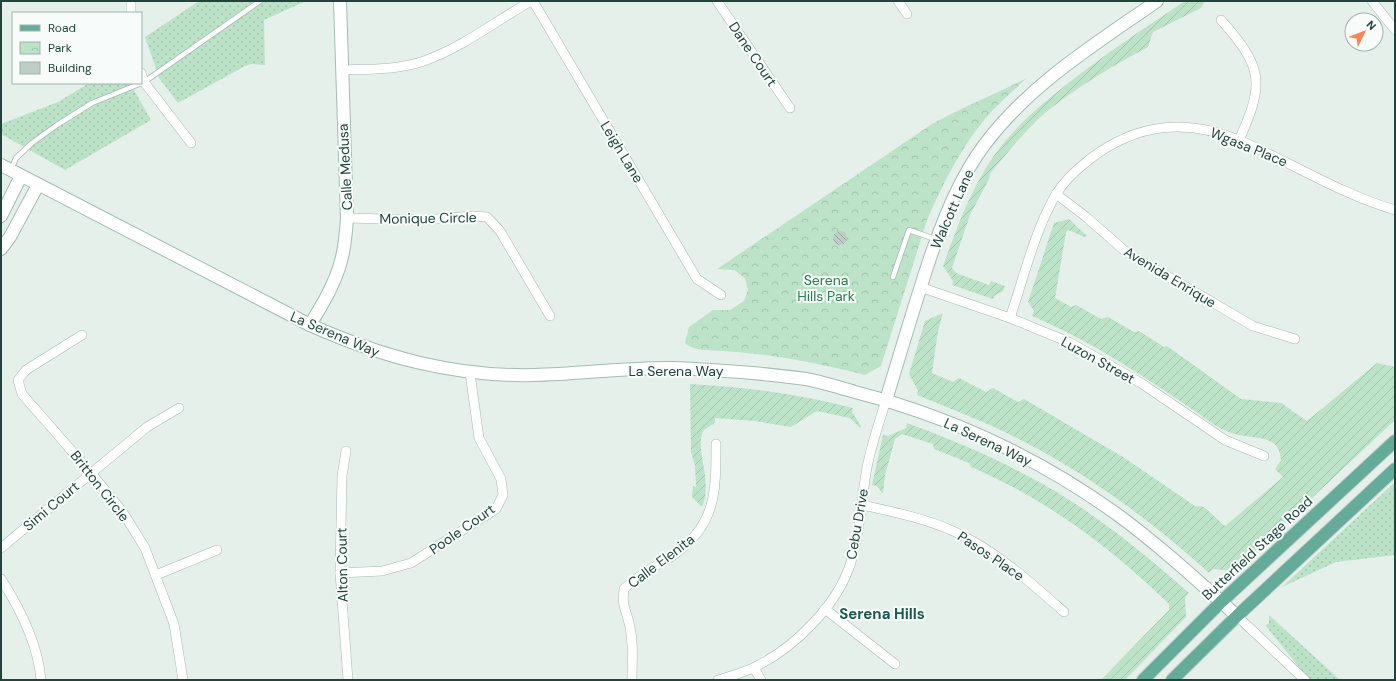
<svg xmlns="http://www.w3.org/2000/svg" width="1396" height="681" font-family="'DM Sans',sans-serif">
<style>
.grass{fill:url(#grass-dots)}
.park{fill:url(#park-crowns)}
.garden{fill:url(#garden-furrows)}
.building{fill:url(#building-back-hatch)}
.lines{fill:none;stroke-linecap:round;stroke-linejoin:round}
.lane-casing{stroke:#a6b9b3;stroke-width:6}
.street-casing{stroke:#a6b9b3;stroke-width:10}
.secondary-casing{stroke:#a2bdb4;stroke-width:14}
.primary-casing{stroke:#c1cbc8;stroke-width:14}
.lane{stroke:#fff;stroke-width:4.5}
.street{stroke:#fff;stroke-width:9}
.secondary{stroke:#fff;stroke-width:12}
.primary{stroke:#64ab9a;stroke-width:12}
.labels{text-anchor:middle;stroke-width:4;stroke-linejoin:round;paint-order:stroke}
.street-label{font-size:14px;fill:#21453c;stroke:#f7fbf9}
.park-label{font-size:14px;fill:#25814b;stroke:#f7fbf9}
.neighbourhood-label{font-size:15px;font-weight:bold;fill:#1a5a4c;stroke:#f7fbf9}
</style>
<defs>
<pattern id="grass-dots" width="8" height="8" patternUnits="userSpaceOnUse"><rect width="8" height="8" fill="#bce3c7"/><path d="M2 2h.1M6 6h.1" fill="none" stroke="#a1c4ac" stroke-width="1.8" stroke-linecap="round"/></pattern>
<pattern id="park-crowns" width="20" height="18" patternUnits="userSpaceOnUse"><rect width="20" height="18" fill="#bce3c7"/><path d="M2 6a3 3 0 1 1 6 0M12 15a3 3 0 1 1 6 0" fill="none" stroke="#a1c4ac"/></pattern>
<pattern id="garden-furrows" width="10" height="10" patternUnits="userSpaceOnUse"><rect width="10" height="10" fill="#bce3c7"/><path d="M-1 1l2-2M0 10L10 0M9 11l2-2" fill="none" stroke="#a1c4ac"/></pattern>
<pattern id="building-back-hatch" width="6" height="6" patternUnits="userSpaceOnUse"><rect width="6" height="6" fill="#bdcec7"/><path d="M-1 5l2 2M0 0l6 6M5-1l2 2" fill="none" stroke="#99a9a3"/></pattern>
</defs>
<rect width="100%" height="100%" fill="#e5f0eb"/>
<!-- grass -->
<g class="grass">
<path d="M199 1H306L264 20 265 65 252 64 245 66 178 103 159 78 145 37Z"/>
<path d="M89 83H130L151 120 65 170 1 134V124L58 102Z"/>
<path d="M1395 482V555L1336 562 1282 587Z"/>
<path d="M1269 615 1340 680H1310L1306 676 1266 626 1269 623Z"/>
</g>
<!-- park -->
<path class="park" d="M1027 78C1011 93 994 107 981 124 958 153 942 186 927 220L881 366 865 375C818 363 772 354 723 351 709 350 696 352 685 343L689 327 713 310H730L744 301 748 290 745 278 734 270 717 269 932 124C963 107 995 94 1027 78Z"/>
<!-- garden -->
<g class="garden">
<path d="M1185 1H1205L1201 8 1153 32 1148 47C1112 66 1077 87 1045 113 1025 131 1007 153 990 174L989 179 970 215 952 268 956 273 989 285 991 281 1005 286 1003 291 994 296 993 299 952 285 953 281 943 266C956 230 967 199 987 166 1008 132 1040 105 1071 81 1108 52 1146 27 1185 1Z"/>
<path d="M1069 219 1087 236 1085 237 1068 230 1066 232 1055 298 1071 307 1076 305 1101 319 1108 317 1134 332 1139 331 1164 347 1167 346 1241 399 1281 403 1307 421 1377 363 1395 367V420L1234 571 1213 569 1209 573C1152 521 1089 475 1019 439 986 422 951 409 917 395L918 391 909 374 925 321 943 313 938 331 932 373 953 382 959 378 986 392 993 388 1018 402 1024 399 1123 457 1195 506 1204 507 1225 526 1283 477 1275 469 1281 460C1279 435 1258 439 1239 435 1233 434 1227 431 1221 429 1160 387 1100 345 1032 316L1034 311 1028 302 1054 223Z"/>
<path d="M690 384C746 387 799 394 853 408L852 412 861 426 860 428 850 418 817 411 791 427 755 421 715 418V423L704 430C693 447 714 480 702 507L692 497 693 486 696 487 695 466 691 452Z"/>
<path d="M907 423C947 438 987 454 1024 474 1085 505 1138 548 1189 593L1185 597 1186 617 1125 680H1101L1169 610V604C1110 547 1046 499 971 467L969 463 934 449 933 444 902 434 895 439 885 475 883 494 877 486 872 485 883 435 888 436 906 428Z"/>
</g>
<!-- building -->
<circle class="building" cx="840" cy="238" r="7"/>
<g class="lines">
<defs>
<g id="lane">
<path d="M11 170 16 158 32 143 57 125 92 103 144 82 260 1"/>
<path d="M893 277 909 230 935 239"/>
</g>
<g id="street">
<path d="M533 1 697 279 721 295"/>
<path d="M717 1 790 108"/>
<path d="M898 1 907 14"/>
<path d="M1372 1 1395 30"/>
<path d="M131 13V1"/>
<path d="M1221 20C1263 67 1265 83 1239 140"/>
<path d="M342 70C369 69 398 70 424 61 463 47 496 21 531 1"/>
<path d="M141 73 144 82 191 143"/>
<path d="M1056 194 1085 216 1126 252 1253 326 1295 339"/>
<path d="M347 218 424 220 473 216 487 217 500 231 550 316"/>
<path d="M920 287 1010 318 1071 343 1141 383 1225 440 1264 456"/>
<path d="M1010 318C1024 277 1034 233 1055 196 1063 182 1077 169 1090 159 1137 123 1186 118 1241 141 1292 163 1341 194 1395 210"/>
<path d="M82 335 26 370 18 380 22 394 91 473 122 511 145 548 174 624 183 680"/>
<path d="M346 451 342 476 340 573 348 680"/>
<path d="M862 505C893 512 924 518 953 531 994 549 1030 582 1064 612"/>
<path d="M1 548 147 427 179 408"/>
<path d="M340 573 382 571 411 563 496 509 503 495 501 479 479 438 470 373"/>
<path d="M156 575 217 550"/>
<path d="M1 579C21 610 38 644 41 680"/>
<path d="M825 609 895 664"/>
<path d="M1237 616 1305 680"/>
<path d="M754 668 761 680"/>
<path d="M632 680C632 661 634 641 629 623 625 606 622 607 624 589 638 575 655 567 672 556 716 526 716 493 716 444"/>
<path d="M718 680C730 676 743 673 755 667 794 648 838 605 851 562 860 533 861 503 866 473 870 448 879 424 886 400"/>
</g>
<g id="secondary">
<path d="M1 165 310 325C382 357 455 377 534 375 581 374 628 367 675 368 719 370 763 373 806 379 822 382 838 387 855 392 948 416 1039 458 1118 515 1160 546 1198 581 1237 616"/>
<path d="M1 216 21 176"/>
<path d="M1 249 10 237 38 185"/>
<path d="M310 325C322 305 335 284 341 261 345 247 346 233 347 218L340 1"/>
<path d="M886 400C901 351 915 303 931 255 945 216 960 177 985 144 1030 84 1097 43 1157 1"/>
</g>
<g id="primary">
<path d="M1143 680 1221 602 1395 441"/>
<path d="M1172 680 1237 616 1395 469"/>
</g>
</defs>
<!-- lane casing -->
<use href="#lane" class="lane-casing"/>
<!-- street casing -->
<use href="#street" class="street-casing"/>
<!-- secondary casing -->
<use href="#secondary" class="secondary-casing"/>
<!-- primary casing -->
<use href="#primary" class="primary-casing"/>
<!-- lane -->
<use href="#lane" class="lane"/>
<!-- street -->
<use href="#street" class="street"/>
<!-- secondary -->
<use href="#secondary" class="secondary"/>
<!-- primary -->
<use href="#primary" class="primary"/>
</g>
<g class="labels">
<!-- street labels -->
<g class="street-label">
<text transform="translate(753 54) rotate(56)" y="5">Dane Court</text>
<text transform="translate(1249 147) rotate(22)" y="5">Wgasa Place</text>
<text transform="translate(622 152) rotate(59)" y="5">Leigh Lane</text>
<text transform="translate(345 167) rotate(-93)" y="5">Calle Medusa</text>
<text transform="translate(952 209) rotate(-66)" y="5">Walcott Lane</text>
<text transform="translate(428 218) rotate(-1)" y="5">Monique Circle</text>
<text transform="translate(1170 277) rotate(31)" y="5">Avenida Enrique</text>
<text transform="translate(335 334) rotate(23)" y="5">La Serena Way</text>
<text transform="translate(1098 360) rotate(29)" y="5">Luzon Street</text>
<text x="676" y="376">La Serena Way</text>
<text transform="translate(988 442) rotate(25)" y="5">La Serena Way</text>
<text transform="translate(100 486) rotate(52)" y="5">Britton Circle</text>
<text transform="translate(51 506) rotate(-40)" y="5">Simi Court</text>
<text transform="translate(857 524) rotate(-80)" y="5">Cebu Drive</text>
<text transform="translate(462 529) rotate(-35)" y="5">Poole Court</text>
<text transform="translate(1257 548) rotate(-43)" y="5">Butterfield Stage Road</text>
<text transform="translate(991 556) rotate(34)" y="5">Pasos Place</text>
<text transform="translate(661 561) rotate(-37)" y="5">Calle Elenita</text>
<text transform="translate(342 565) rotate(-91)" y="5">Alton Court</text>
</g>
<!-- park labels -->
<g class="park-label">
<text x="826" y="285">Serena<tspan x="826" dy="16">Hills Park</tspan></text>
</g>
<!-- neighbourhood labels -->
<g class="neighbourhood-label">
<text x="882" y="619">Serena Hills</text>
</g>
</g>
<!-- border -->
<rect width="1396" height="681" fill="none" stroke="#21453c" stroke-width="4"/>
<!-- legend -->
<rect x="12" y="12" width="130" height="72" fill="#f7fbf9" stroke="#a1b2ad"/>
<rect x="20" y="25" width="20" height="6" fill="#64ab9a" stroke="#a1b2ad"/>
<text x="48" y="32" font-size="12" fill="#21453c">Road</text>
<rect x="20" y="42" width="20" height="12" fill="url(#park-crowns)" stroke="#a1b2ad"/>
<text x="48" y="52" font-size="12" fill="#21453c">Park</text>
<rect x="20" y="62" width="20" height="12" fill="#bdcec7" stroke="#a1b2ad"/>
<text x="48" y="72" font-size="12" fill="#21453c">Building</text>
<!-- north arrow -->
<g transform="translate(1364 32) rotate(47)"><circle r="19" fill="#f7fbf9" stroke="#a1b2ad"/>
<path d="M0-3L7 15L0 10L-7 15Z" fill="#ff8254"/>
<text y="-6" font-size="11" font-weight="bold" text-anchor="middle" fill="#21453c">N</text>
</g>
</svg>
